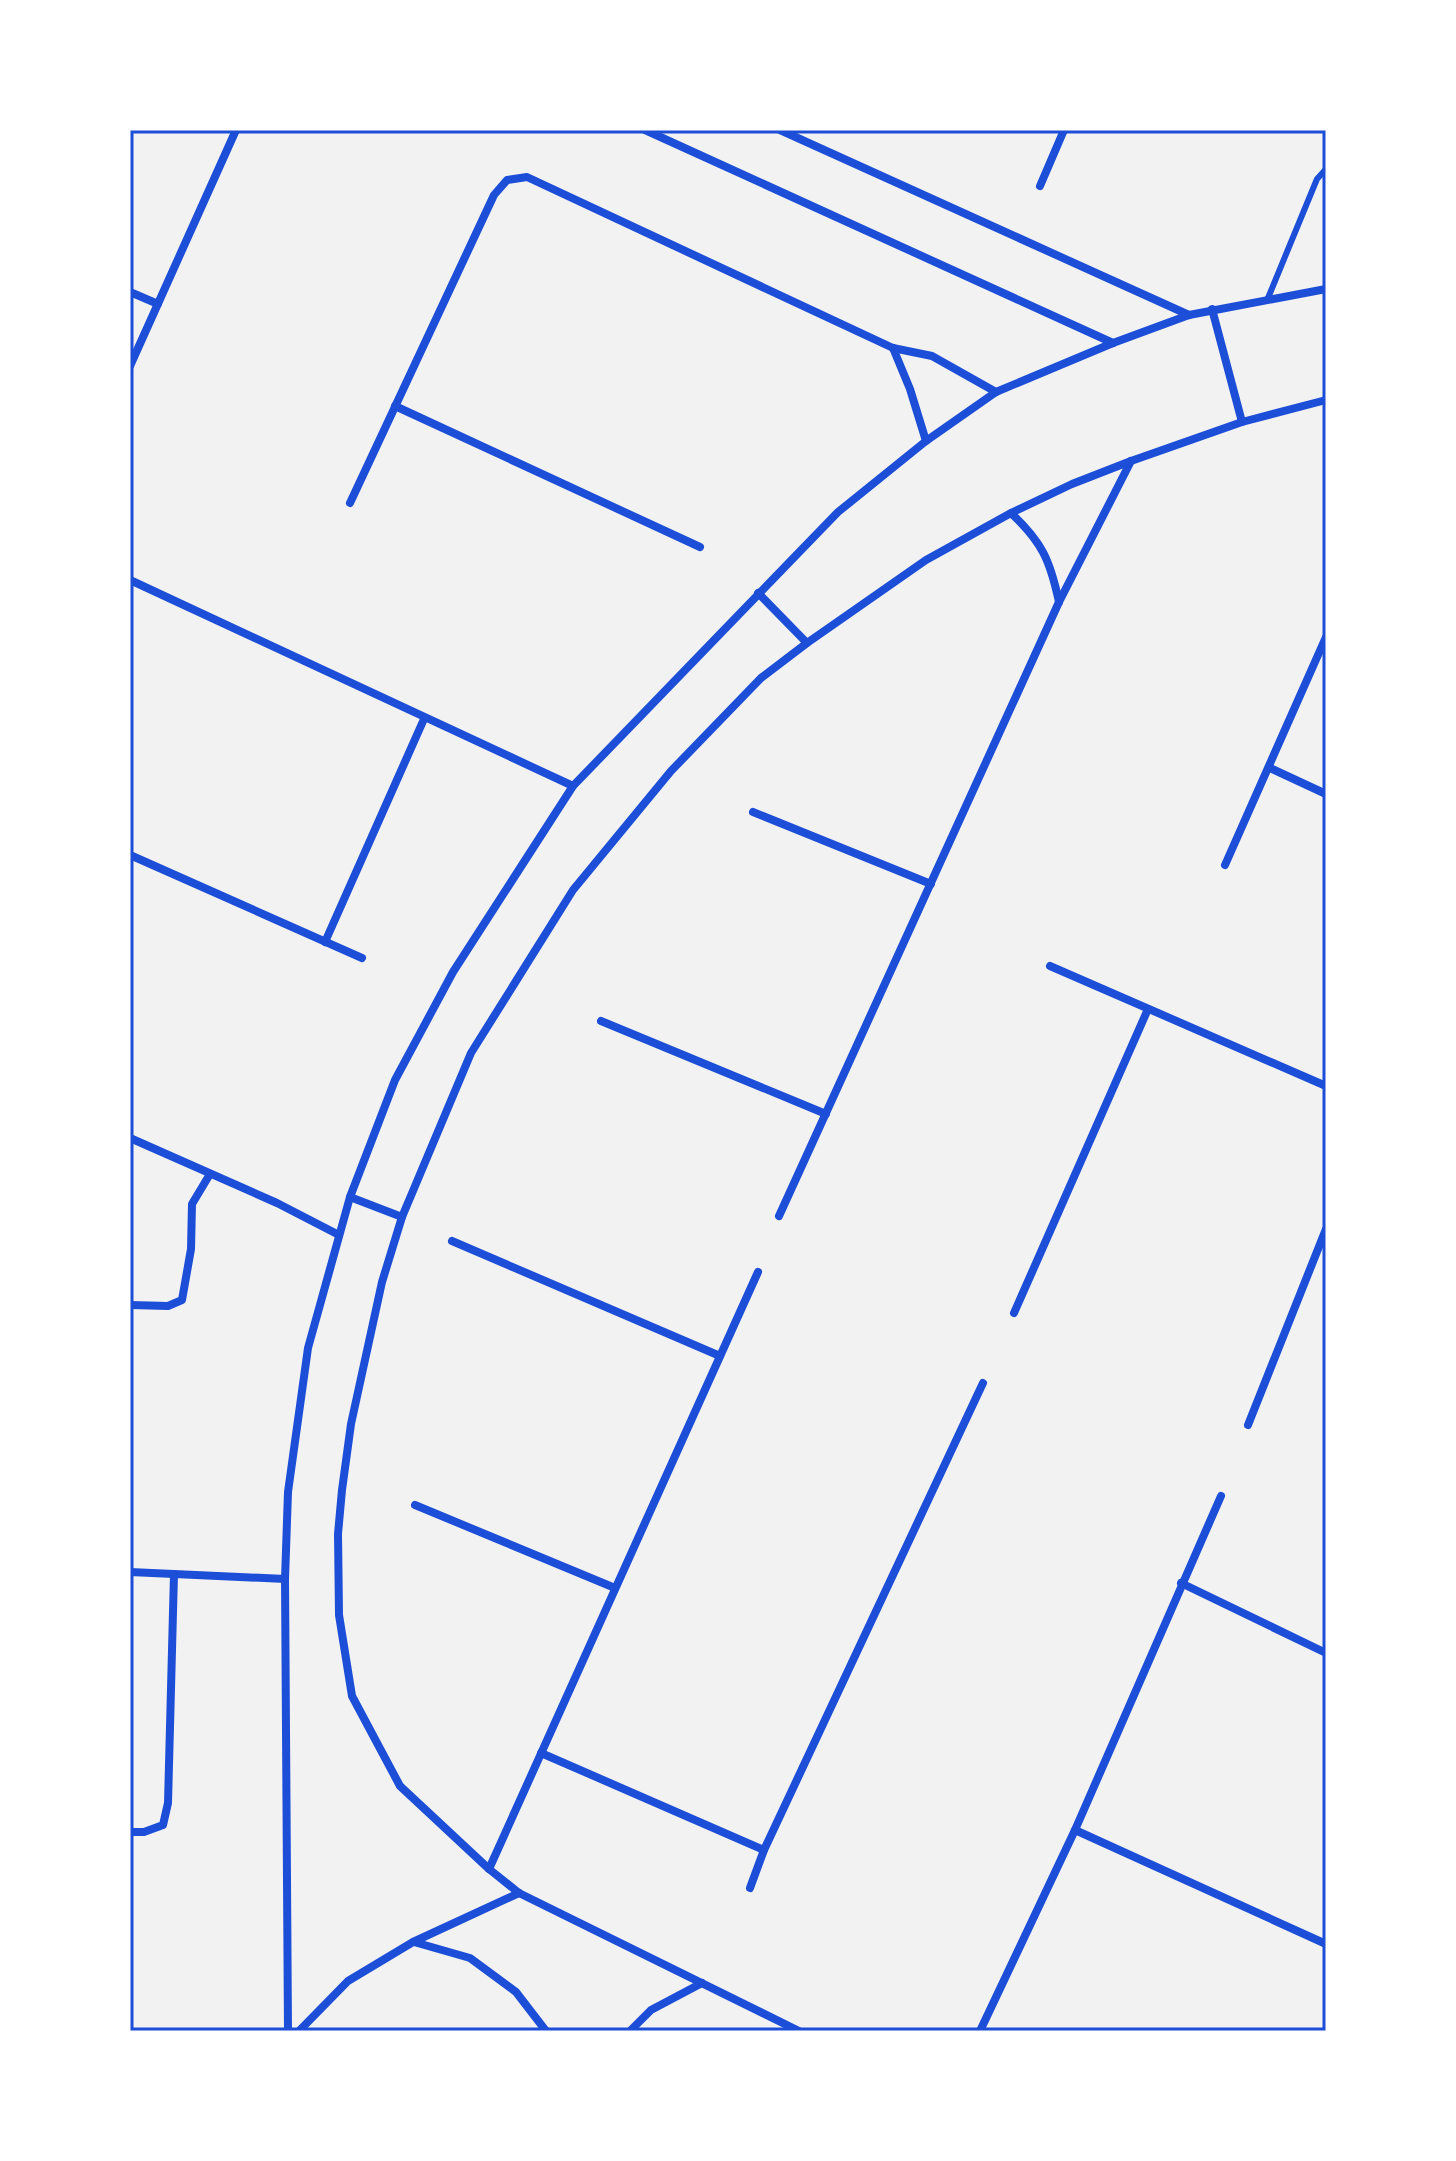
<svg xmlns="http://www.w3.org/2000/svg" width="1456" height="2161" font-family="Rubik,sans-serif">
<style>
.lines{fill:none;stroke-linecap:round;stroke-linejoin:round}
.service{stroke:#1d4ed8;stroke-width:6}
.minor{stroke:#1d4ed8;stroke-width:8}
.neatline{fill:none;stroke:#1d4ed8;stroke-width:3}
</style>
<rect width="100%" height="100%" fill="#f2f2f2"/>
<g class="lines">
<!-- service -->
<path class="service" d="M1268 298 1317 179 1326 169"/>
<!-- minor -->
<g class="minor">
<path d="M645 130 1113 343"/>
<path d="M780 130 1189 315"/>
<path d="M1040 186 1064 130"/>
<path d="M130 292 158 304"/>
<path d="M1212 309 1242 422"/>
<path d="M893 348 910 389 926 441"/>
<path d="M130 366 236 130"/>
<path d="M395 406 700 547"/>
<path d="M350 503 494 195 507 180 527 177 893 348 932 356 996 392"/>
<path d="M1011 513C1042 542 1050 560 1059 602"/>
<path d="M130 580 573 786"/>
<path d="M758 593 807 643"/>
<path d="M1270 768 1326 794"/>
<path d="M753 812 931 884"/>
<path d="M130 855 362 958"/>
<path d="M1225 865 1326 637"/>
<path d="M325 942 424 719"/>
<path d="M1050 966 1326 1086"/>
<path d="M601 1021 826 1114"/>
<path d="M130 1138 277 1203 339 1235"/>
<path d="M350 1197 402 1217"/>
<path d="M779 1216 1059 602 1131 461"/>
<path d="M452 1241 720 1356"/>
<path d="M130 1305 168 1306 182 1300 191 1249 192 1204 210 1174"/>
<path d="M1014 1313 1148 1009"/>
<path d="M1248 1425 1326 1229"/>
<path d="M415 1505 615 1588"/>
<path d="M130 1572 285 1579"/>
<path d="M1181 1583 1326 1653"/>
<path d="M541 1753 764 1850"/>
<path d="M1075 1830 1326 1944"/>
<path d="M130 1832H144L163 1825 168 1803 174 1574"/>
<path d="M489 1869 758 1272"/>
<path d="M750 1888 764 1850 983 1383"/>
<path d="M414 1942 470 1958 516 1992 546 2031"/>
<path d="M288 2031 285 1579 288 1492 308 1348 350 1197 395 1080 453 972 573 786 838 512 926 441 996 392 1113 343 1189 315 1326 289"/>
<path d="M299 2031 348 1981 413 1942 519 1893"/>
<path d="M630 2031 651 2010 702 1983"/>
<path d="M799 2031 519 1893 489 1869 400 1786 352 1696 339 1615 338 1534 342 1490 351 1424 382 1282 402 1217 471 1053 573 890 671 771 761 678 807 643 926 560 1011 513 1072 484 1131 461 1242 422 1326 400"/>
<path d="M980 2031 1075 1830 1221 1496"/>
</g>
</g>
<!-- border -->
<rect width="1456" height="2161" fill="none" stroke="#ffffff" stroke-width="264"/>
<rect x="132" y="132" width="1192" height="1897" class="neatline"/>
</svg>
